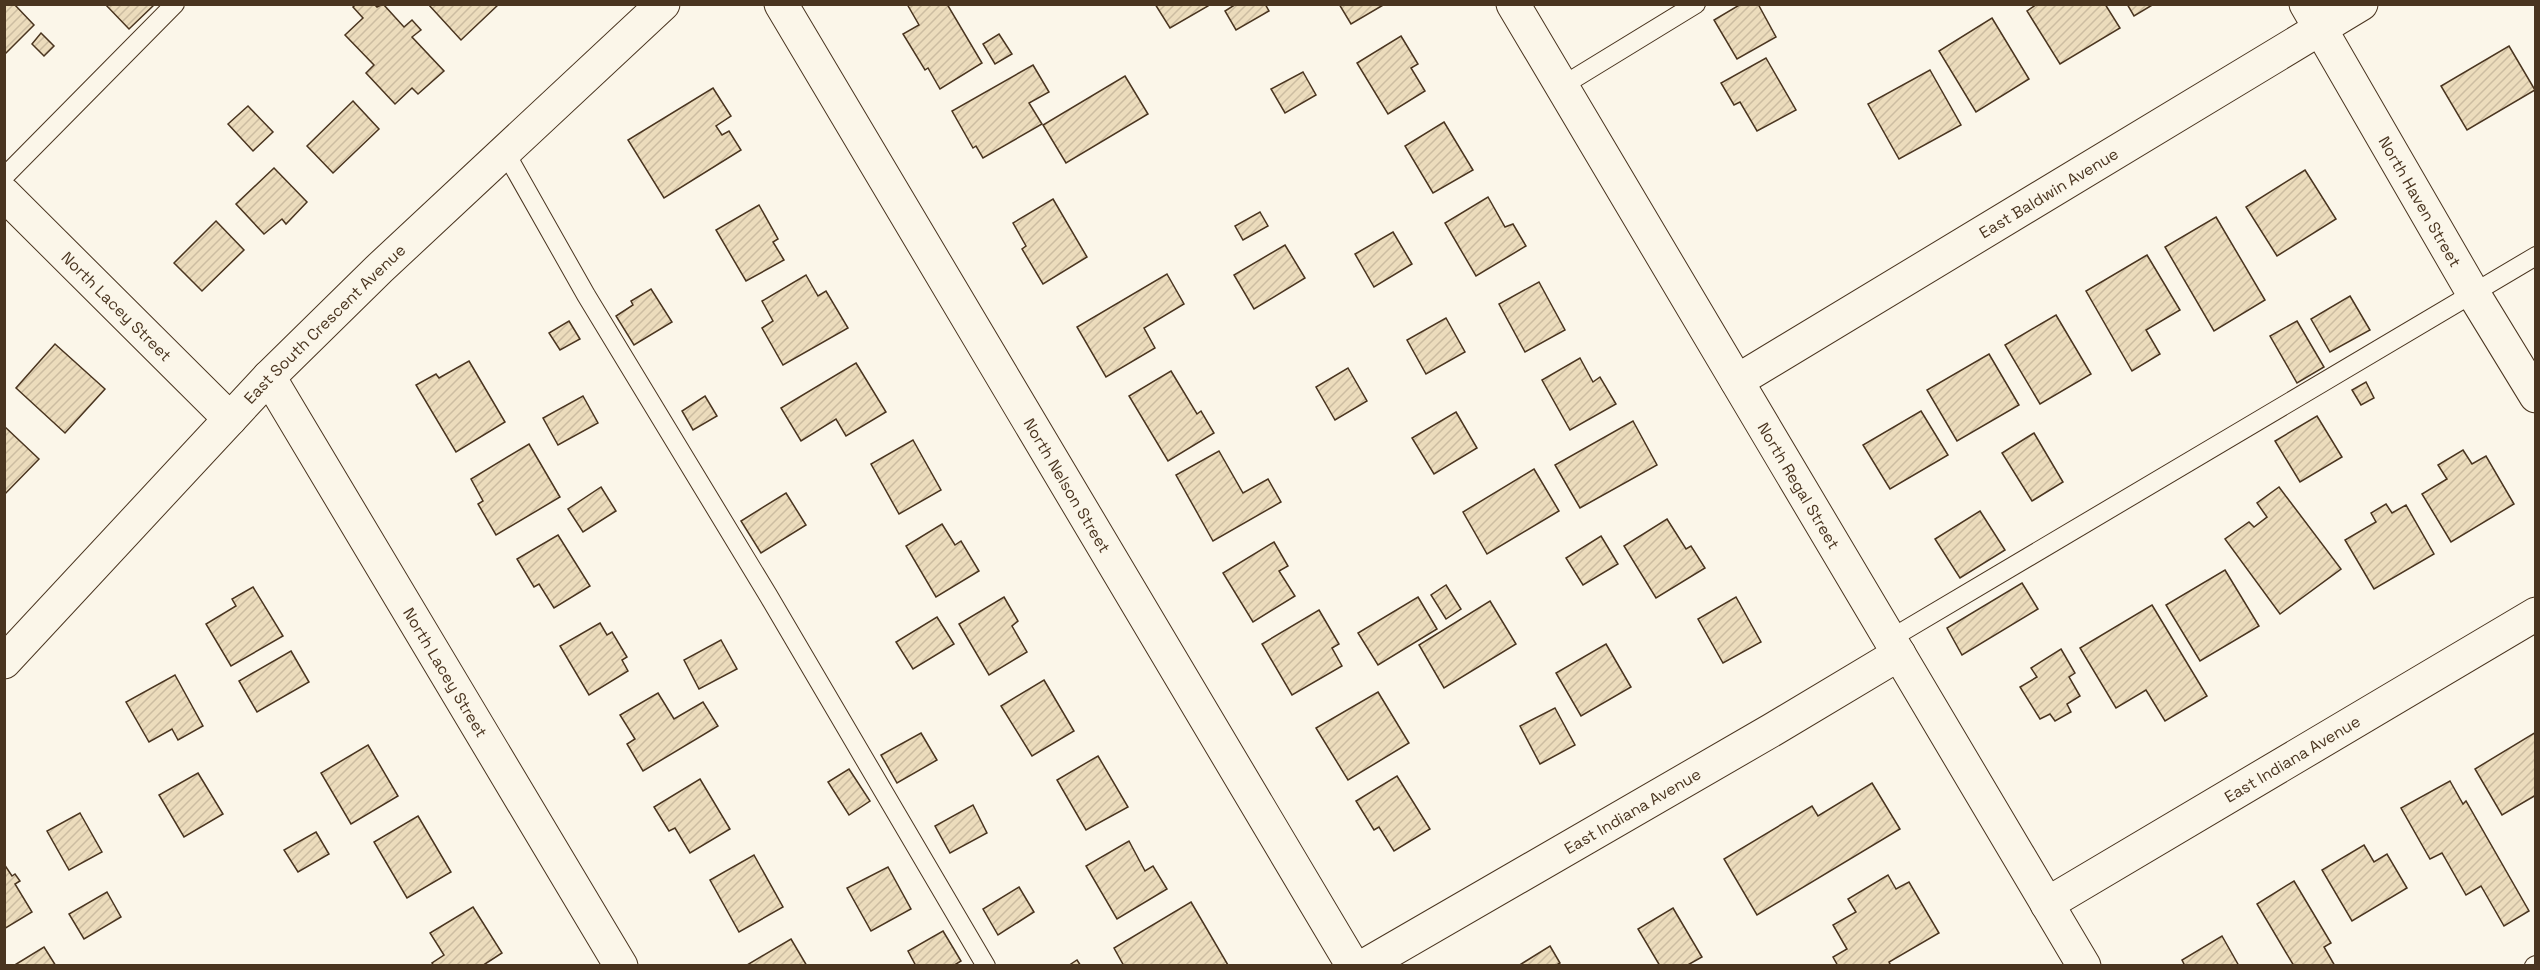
<svg xmlns="http://www.w3.org/2000/svg" width="2540" height="970" font-family="'Space Grotesk',sans-serif">
<style>
.building{fill:url(#building-hatch);stroke:#4a3520;stroke-width:1.5}
.lines{fill:none;stroke-linecap:round;stroke-linejoin:round}
.service-casing{stroke:#4a3520;stroke-width:20}
.minor-casing{stroke:#4a3520;stroke-width:35}
.service{stroke:#fbf6e9;stroke-width:18}
.minor{stroke:#fbf6e9;stroke-width:33}
.labels{text-anchor:middle;stroke-width:4.5;stroke-linejoin:round;paint-order:stroke}
.street-label{font-size:16px;fill:#4a3520;stroke:#fbf6e9}
</style>
<defs>
<pattern id="building-hatch" width="6" height="6" patternUnits="userSpaceOnUse" patternTransform="scale(1.5)"><rect width="6" height="6" fill="#ecdcbc"/><path d="M-1 1l2-2M0 6l6-6M5 7l2-2" fill="none" stroke="#ccbda1"/></pattern>
</defs>
<rect width="100%" height="100%" fill="#fbf6e9"/>
<!-- building -->
<g class="building">
<path d="M4 4H14L34 25 4 55Z"/>
<path d="M105 4H155L129 29Z"/>
<path d="M356 4H374L377 7 383 4 404 27 412 20 421 30 412 37 444 71 418 94 412 88 395 104 366 73 374 65 345 35 363 18 353 7Z"/>
<path d="M428 4H499L461 40Z"/>
<path d="M907 4H947L982 63 940 89 928 68 925 70 903 34 919 25Z"/>
<path d="M1155 4H1207L1208 6 1170 28Z"/>
<path d="M1236 4H1265L1269 11 1236 30 1225 11Z"/>
<path d="M1339 4H1385L1351 24Z"/>
<path d="M1741 4H1758L1776 37 1737 59 1714 20Z"/>
<path d="M2037 4H2105L2120 28 2060 64 2027 11Z"/>
<path d="M2127 4H2154L2134 16Z"/>
<path d="M1992 18 2029 79 1976 112 1939 51Z"/>
<path d="M41 33 54 46 44 56 32 44Z"/>
<path d="M999 34 1012 54 995 64 983 44Z"/>
<path d="M1401 36 1418 64 1411 68 1425 91 1388 114 1357 63Z"/>
<path d="M2509 46 2535 90 2467 130 2441 86Z"/>
<path d="M1766 58 1796 110 1757 131 1740 102 1734 105 1721 83Z"/>
<path d="M1033 65 1049 92 1029 103 1042 124 983 158 976 146 973 148 952 111Z"/>
<path d="M1930 70 1961 125 1899 159 1868 104Z"/>
<path d="M1303 72 1316 95 1285 113 1271 89Z"/>
<path d="M1125 76 1148 114 1066 163 1043 125Z"/>
<path d="M713 88 731 116 716 126 722 135 729 131 741 150 664 198 628 140Z"/>
<path d="M353 101 379 129 333 173 307 146Z"/>
<path d="M248 106 273 132 253 151 228 124Z"/>
<path d="M1444 122 1473 170 1433 193 1405 146Z"/>
<path d="M274 168 307 202 286 224 282 219 264 234 236 204Z"/>
<path d="M2305 170 2336 219 2277 256 2246 207Z"/>
<path d="M1488 197 1505 227 1513 224 1526 246 1476 276 1445 223Z"/>
<path d="M1053 199 1087 257 1043 284 1022 249 1026 246 1013 223Z"/>
<path d="M759 205 778 239 773 242 784 260 746 281 716 230Z"/>
<path d="M1260 212 1268 226 1243 240 1235 226Z"/>
<path d="M2216 217 2265 300 2214 331 2165 247Z"/>
<path d="M216 221 244 250 202 291 174 263Z"/>
<path d="M1393 232 1412 264 1374 287 1355 254Z"/>
<path d="M1285 245 1305 278 1254 309 1234 275Z"/>
<path d="M2147 255 2180 310 2146 330 2160 354 2132 371 2086 291Z"/>
<path d="M1167 274 1184 304 1144 328 1155 348 1106 377 1077 327Z"/>
<path d="M806 275 818 296 826 291 848 328 783 365 762 328 773 321 762 301Z"/>
<path d="M1539 282 1565 330 1525 352 1499 304Z"/>
<path d="M651 289 672 322 634 345 616 316 633 305 631 301Z"/>
<path d="M2350 296 2370 330 2330 352 2311 319Z"/>
<path d="M2056 315 2091 374 2040 404 2005 345Z"/>
<path d="M1446 318 1465 352 1426 374 1407 340Z"/>
<path d="M569 321 580 339 560 350 549 333Z"/>
<path d="M2297 321 2324 367 2297 383 2270 336Z"/>
<path d="M55 344 105 389 65 433 16 388Z"/>
<path d="M1989 354 2019 405 1957 441 1927 390Z"/>
<path d="M1580 358 1593 382 1600 377 1616 404 1570 430 1542 380Z"/>
<path d="M469 361 505 422 456 452 416 385 436 374 439 378Z"/>
<path d="M856 363 886 412 846 436 836 419 801 441 781 408Z"/>
<path d="M1348 368 1367 401 1335 420 1316 387Z"/>
<path d="M1171 371 1197 414 1201 411 1214 433 1168 461 1129 396Z"/>
<path d="M2366 382 2374 398 2361 405 2352 390Z"/>
<path d="M583 396 598 423 558 445 543 418Z"/>
<path d="M705 396 717 416 693 430 682 411Z"/>
<path d="M1921 411 1948 455 1890 489 1863 445Z"/>
<path d="M1456 412 1477 448 1434 474 1412 438Z"/>
<path d="M2317 416 2342 457 2300 482 2275 441Z"/>
<path d="M1633 421 1657 465 1580 508 1555 465Z"/>
<path d="M4 426 39 459 4 495Z"/>
<path d="M2034 433 2063 482 2032 501 2002 453Z"/>
<path d="M913 440 941 490 899 514 871 464Z"/>
<path d="M529 444 560 497 496 535 478 504 483 501 471 479Z"/>
<path d="M2463 450 2472 464 2486 456 2514 504 2451 542 2422 494 2447 479 2438 465Z"/>
<path d="M1219 451 1243 493 1268 479 1281 502 1213 541 1176 475Z"/>
<path d="M1534 469 1559 511 1487 554 1463 512Z"/>
<path d="M601 487 616 511 583 532 568 509Z"/>
<path d="M2279 487 2341 569 2280 614 2225 539 2249 522 2254 527 2267 517 2257 503Z"/>
<path d="M786 493 806 525 761 553 741 521Z"/>
<path d="M2386 504 2392 513 2406 505 2434 554 2374 589 2345 540 2376 522 2371 513Z"/>
<path d="M1980 511 2005 550 1960 578 1935 539Z"/>
<path d="M1667 519 1686 549 1691 546 1705 568 1656 598 1624 546Z"/>
<path d="M942 524 955 545 961 541 979 571 936 597 906 546Z"/>
<path d="M558 535 590 586 554 608 539 584 534 587 517 559Z"/>
<path d="M1601 536 1618 564 1583 585 1566 558Z"/>
<path d="M1274 542 1288 566 1279 571 1295 596 1253 622 1223 573Z"/>
<path d="M2225 570 2259 626 2200 661 2166 605Z"/>
<path d="M2022 583 2038 609 1962 655 1947 628Z"/>
<path d="M1446 585 1461 609 1446 619 1431 595Z"/>
<path d="M253 587 283 636 231 666 206 624 236 606 232 599Z"/>
<path d="M1004 597 1018 621 1012 626 1027 652 989 675 959 624Z"/>
<path d="M1418 597 1437 629 1378 665 1358 633Z"/>
<path d="M1736 597 1761 642 1723 663 1698 619Z"/>
<path d="M1490 601 1516 644 1444 688 1419 645Z"/>
<path d="M2152 605 2207 696 2165 721 2146 690 2116 708 2080 648Z"/>
<path d="M1319 610 1339 644 1332 648 1342 666 1292 695 1262 644Z"/>
<path d="M937 617 954 644 913 669 896 642Z"/>
<path d="M600 623 607 635 612 632 627 657 622 660 628 671 589 695 560 646Z"/>
<path d="M721 640 737 669 699 689 684 660Z"/>
<path d="M1606 644 1631 687 1581 716 1556 673Z"/>
<path d="M2061 649 2075 673 2069 677 2080 696 2067 704 2071 712 2055 721 2050 714 2040 719 2020 687 2037 677 2031 668Z"/>
<path d="M291 651 309 682 257 712 239 681Z"/>
<path d="M175 675 203 726 178 740 172 729 149 742 126 702Z"/>
<path d="M1044 680 1074 731 1032 756 1001 706Z"/>
<path d="M1378 692 1409 743 1348 780 1316 728Z"/>
<path d="M658 693 674 719 703 702 718 726 643 771 627 744 635 739 620 715Z"/>
<path d="M1555 708 1575 745 1540 764 1520 726Z"/>
<path d="M2536 732V795L2502 815 2475 769Z"/>
<path d="M921 733 937 760 897 783 881 755Z"/>
<path d="M368 745 398 796 351 824 321 773Z"/>
<path d="M1098 756 1128 807 1086 830 1057 780Z"/>
<path d="M849 769 870 801 849 815 828 782Z"/>
<path d="M198 773 223 814 184 837 159 795Z"/>
<path d="M1397 776 1430 829 1394 851 1379 827 1374 830 1356 801Z"/>
<path d="M700 779 730 829 690 853 675 828 669 831 654 807Z"/>
<path d="M2450 781 2463 804 2466 801 2529 911 2504 926 2481 886 2466 895 2442 853 2430 859 2401 808Z"/>
<path d="M1872 783 1900 829 1757 915 1724 859 1812 806 1818 816Z"/>
<path d="M973 805 987 833 950 853 935 826Z"/>
<path d="M80 813 102 852 69 870 47 831Z"/>
<path d="M418 816 451 872 407 898 374 842Z"/>
<path d="M316 832 329 854 298 872 284 850Z"/>
<path d="M1129 841 1145 871 1153 866 1167 889 1117 919 1086 866Z"/>
<path d="M2364 845 2374 862 2387 854 2407 888 2352 921 2322 870Z"/>
<path d="M754 855 783 907 739 932 710 880Z"/>
<path d="M4 864 12 876 15 874 20 881 15 884 32 912 4 929Z"/>
<path d="M888 867 911 909 871 931 847 888Z"/>
<path d="M1888 875 1896 889 1909 882 1939 933 1889 962 1891 966H1838L1833 957 1847 949 1833 925 1856 912 1848 899Z"/>
<path d="M2294 881 2331 943 2324 947 2335 966H2294L2257 904Z"/>
<path d="M1019 887 1034 912 998 935 983 909Z"/>
<path d="M107 892 121 917 84 939 69 914Z"/>
<path d="M1191 902 1228 965 1124 966 1114 948Z"/>
<path d="M473 907 502 953 482 966H434L432 963 444 955 430 933Z"/>
<path d="M1673 908 1702 957 1686 966H1660L1638 929Z"/>
<path d="M943 931 961 961 953 966H916L908 951Z"/>
<path d="M2222 936 2239 966H2185L2182 960Z"/>
<path d="M791 939 807 966 747 965Z"/>
<path d="M1550 946 1560 963 1555 966H1518Z"/>
<path d="M44 947 56 966H13Z"/>
<path d="M1077 960 1081 966H1068Z"/>
</g>
<g class="lines">
<defs>
<g id="service">
<path d="M1562 86 1696 4"/>
<path d="M504 150 586 295 768 595 986 966"/>
<path d="M4 177 175 4"/>
<path d="M1890 639 2536 256"/>
<path d="M2534 966 2536 965"/>
</g>
<g id="minor">
<path id="s1" d="M781 4 1353 966"/>
<path id="s2" d="M1513 4 2084 966"/>
<path id="s3" d="M2306 4 2473 293 2536 396"/>
<path id="s4" d="M4 194 230 419"/>
<path id="s5" d="M269 377 621 966"/>
<path id="s6" d="M1737 381 2361 4"/>
<path id="s7" d="M4 662 269 377 379 269 663 4"/>
<path id="s8" d="M2047 904 2536 614"/>
<path id="s9" d="M1364 966 1772 730 1899 654"/>
</g>
</defs>
<!-- service casing -->
<use href="#service" class="service-casing"/>
<!-- minor casing -->
<use href="#minor" class="minor-casing"/>
<!-- service -->
<use href="#service" class="service"/>
<!-- minor -->
<use href="#minor" class="minor"/>
</g>
<g class="labels">
<!-- street labels -->
<g class="street-label">
<text dy="6" stroke="none"><textPath href="#s6" startOffset="364">East Baldwin Avenue</textPath></text>
<text dy="6" stroke="none"><textPath href="#s3" startOffset="228">North Haven Street</textPath></text>
<text dy="6" stroke="none"><textPath href="#s4" startOffset="159">North Lacey Street</textPath></text>
<text dy="6" stroke="none"><textPath href="#s7" startOffset="466">East South Crescent Avenue</textPath></text>
<text dy="6" stroke="none"><textPath href="#s1" startOffset="560">North Nelson Street</textPath></text>
<text dy="6" stroke="none"><textPath href="#s2" startOffset="560">North Regal Street</textPath></text>
<text dy="6" stroke="none"><textPath href="#s5" startOffset="344">North Lacey Street</textPath></text>
<text dy="6" stroke="none"><textPath href="#s8" startOffset="285">East Indiana Avenue</textPath></text>
<text dy="6" stroke="none"><textPath href="#s9" startOffset="310">East Indiana Avenue</textPath></text>
</g>
</g>
<!-- border -->
<rect width="2540" height="970" fill="none" stroke="#4a3520" stroke-width="12"/>
</svg>
